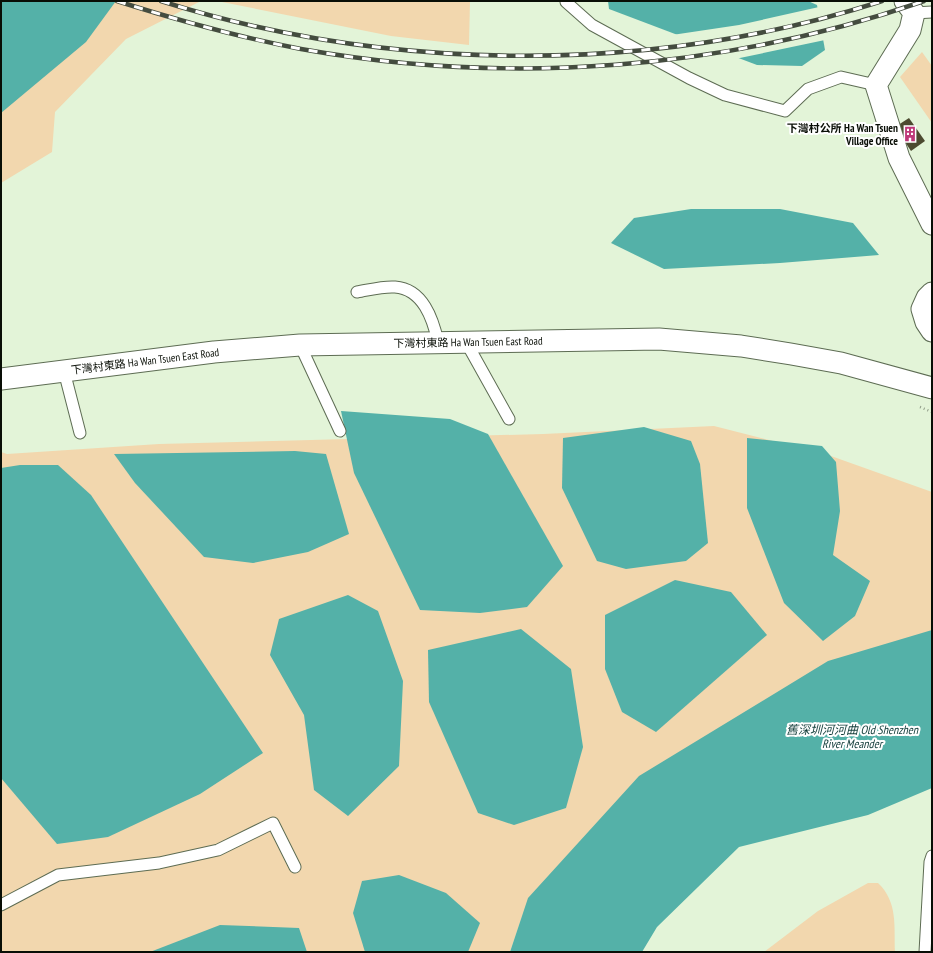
<svg xmlns="http://www.w3.org/2000/svg" width="933" height="953" font-family="'PT Sans Narrow','Noto Sans SC',sans-serif">
<style>
.green{fill:#f2d7ae}
.water{fill:#54b1a8}
.pier{fill:#e3f4d8}
.building{fill:#4c4a30}
.lines{fill:none;stroke-linecap:round;stroke-linejoin:round}
.lane-casing{stroke:#5d6c53;stroke-width:13}
.street-casing{stroke:#5d6c53;stroke-width:23}
.path{stroke:#8c9884;stroke-width:2.5;stroke-dasharray:1 3;stroke-linecap:butt}
.lane{stroke:#fff;stroke-width:11}
.street{stroke:#fff;stroke-width:21}
.rail-casing{stroke:#444c3f;stroke-width:4.5}
.rail{stroke:#fff;stroke-width:3;stroke-dasharray:9;stroke-linecap:butt}
.labels{text-anchor:middle;stroke-width:4;stroke-linejoin:round;paint-order:stroke}
.poi-label{font-size:11px;font-weight:bold;fill:#090e06;stroke:#fff;text-anchor:end}
.street-label{font-size:11px;fill:#090e06;stroke:#fff}
.water-label{font-size:12px;font-style:italic;fill:#123d3a;stroke:#fff}
</style>
<rect width="100%" height="100%" fill="#e3f4d8"/>
<!-- green -->
<g class="green">
<path d="M1 1H201L126 39 55 112 52 152 1 183Z"/>
<path d="M217 1H470L469 45 391 36Z"/>
<path d="M922 52 932 66V123L900 77Z"/>
<path d="M714 426 831 456 932 492V631L523 914 510 952H1V452L7 454 159 444 543 434Z"/>
<path d="M868 883H878C898 902 894 926 895 952H764L818 911Z"/>
</g>
<!-- water -->
<g class="water">
<path d="M1 1H116L86 42 1 113Z"/>
<path d="M608 1H808L817 5 825 50 802 66 757 65 609 9Z"/>
<path d="M691 209H780L853 223 879 255 780 263 664 269 611 243 634 218Z"/>
<path d="M341 411 450 419 488 434 563 566 527 607 480 613 420 610 354 473Z"/>
<path d="M644 427 691 441 700 464 708 543 686 561 626 569 597 561 562 488 563 438Z"/>
<path d="M747 438 822 446 836 462 840 511 833 555 870 581 855 616 823 641 784 603 747 508Z"/>
<path d="M295 451 326 454 349 534 308 552 253 563 204 557 135 483 114 454Z"/>
<path d="M20 465H58L91 495 263 753 200 794 108 837 57 844 1 778V468Z"/>
<path d="M675 580 731 592 767 635 656 732 622 712 605 669V615Z"/>
<path d="M348 595 378 611 403 681 399 766 348 816 314 790 304 715 270 655 279 619Z"/>
<path d="M521 629 571 669 583 747 566 808 514 825 478 813 429 702 428 650Z"/>
<path d="M932 630V788L868 815 739 847 657 927 642 952H510L528 898 639 776 828 661Z"/>
<path d="M399 875 446 893 480 923 468 952H365L353 913 362 881Z"/>
<path d="M220 925 299 928 307 952H150Z"/>
</g>
<!-- pier -->
<path class="pier" d="M819 7 825 40 735 59 672 35 739 25Z"/>
<!-- building -->
<path class="building" d="M909 118 925 141 911 151 895 127Z"/>
<g class="lines">
<defs>
<g id="lane">
<path d="M566 2 592 25 689 78 725 95 785 111 808 89 841 77 876 85"/>
<path d="M914 13 932 12"/>
<path d="M357 292C369 290 383 286 395 287 423 289 433 319 438 342"/>
<path d="M466 342 509 419"/>
<path d="M300 345 340 431"/>
<path d="M64 371 80 433"/>
<path d="M1 905 58 875 159 863 218 850 273 823 295 867"/>
<path d="M925 952 930 862 932 856"/>
</g>
<g id="street">
<path d="M905 1 914 13 910 30 876 85 899 158 932 224"/>
<path d="M932 293 927 298 922 309 926 322 932 331"/>
<path d="M1 379 214 352 300 345 659 339 741 346 791 354 841 363 932 388"/>
</g>
</defs>
<!-- lane casing -->
<use href="#lane" class="lane-casing"/>
<!-- street casing -->
<use href="#street" class="street-casing"/>
<!-- path -->
<path class="path" d="M920 407 932 412"/>
<!-- lane -->
<use href="#lane" class="lane"/>
<!-- street -->
<use href="#street" class="street"/>
<defs>
<g id="rail">
<path d="M117 1C177 20 238 37 301 49 508 86 725 70 924 1"/>
<path d="M161 1C389 73 654 75 882 1"/>
</g>
</defs>
<!-- rail casing -->
<use href="#rail" class="rail-casing"/>
<!-- rail -->
<use href="#rail" class="rail"/>
</g>
<!-- icons -->
<defs>
<symbol id="building-bare" viewBox="-9 -9 18 18"><path d="M-4-6H4V6H1V3H-1V6H-4ZM-2.5-4.3h1.7v1.8h-1.7ZM.8-4.3h1.7v1.8H.8ZM-2.5-1h1.7V.8h-1.7ZM.8-1h1.7V.8H.8Z" fill="#be3879" stroke="#fff" stroke-width="2.5" paint-order="stroke"/></symbol>
</defs>
<g fill-rule="evenodd">
<use href="#building-bare" x="899" y="123" width="22" height="22"/>
</g>
<g class="labels">
<!-- poi labels -->
<g class="poi-label">
<text x="898" y="132">下灣村公所 Ha Wan Tsuen<tspan x="898" dy="13">Village Office</tspan></text>
</g>
<!-- street labels -->
<g class="street-label">
<text transform="translate(468 342) rotate(-1)" y="4">下灣村東路 Ha Wan Tsuen East Road</text>
<text transform="translate(145 361) rotate(-7)" y="4">下灣村東路 Ha Wan Tsuen East Road</text>
</g>
<!-- water labels -->
<g class="water-label">
<text x="852" y="734">舊深圳河河曲 Old Shenzhen<tspan x="852" dy="14">River Meander</tspan></text>
</g>
</g>
<!-- border -->
<rect width="933" height="953" fill="none" stroke="#090e06" stroke-width="4"/>
</svg>
